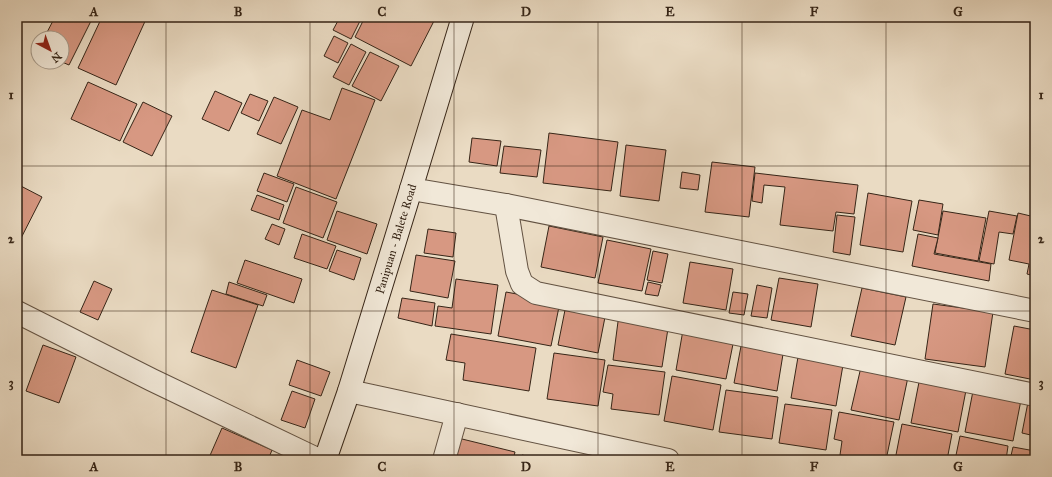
<svg xmlns="http://www.w3.org/2000/svg" width="1052" height="477" font-family="'IM FELL Great Primer',serif">
<style>
.building{fill:#d79882;stroke:#362517}
.lines{fill:none;stroke-linecap:round;stroke-linejoin:round}
.minor-casing{stroke:#635242;stroke-width:24}
.secondary-casing{stroke:#362517;stroke-width:24}
.minor{stroke:#f1e8d8;stroke-width:22}
.secondary{stroke:#f1e8d8;stroke-width:22}
.grid{fill:none;stroke:#362517;stroke-width:1;stroke-opacity:0.55}
.labels{text-anchor:middle;stroke-width:3.5;stroke-linejoin:round;paint-order:stroke}
.street-label{font-size:12px;fill:#362517;stroke:#f1e8d8}
.neatline{fill:none;stroke:#362517;stroke-width:1.5}
.grid-label{font-size:13px;text-anchor:middle;font-weight:bold;fill:#362517}
</style>
<rect width="100%" height="100%" fill="#eadbc3"/>
<filter id="stains"><feTurbulence type="fractalNoise" baseFrequency=".005" numOctaves="4"/><feColorMatrix values="0 0 0 0 .2 0 0 0 0 .09 0 0 0 0 .02 0 0 0 .5 -.17"/></filter>
<radialGradient id="worn" r=".72"><stop offset=".6" stop-color="#630" stop-opacity="0"/><stop offset="1" stop-color="#630" stop-opacity=".3"/></radialGradient>
<!-- building -->
<g class="building">
<path d="M55 17H93L69 65 62 62V38H44Z"/>
<path d="M102 17H147L116 85 78 68Z"/>
<path d="M340 17H362L351 39 333 30Z"/>
<path d="M365 17H431L435 19 411 66 355 37Z"/>
<path d="M334 36 348 43 338 63 324 56Z"/>
<path d="M351 44 366 52 349 85 333 77Z"/>
<path d="M370 52 399 66 381 101 352 86Z"/>
<path d="M88 82 137 104 120 141 71 119Z"/>
<path d="M342 88 375 100 336 199 277 176 302 110 330 120Z"/>
<path d="M215 91 242 103 229 131 202 119Z"/>
<path d="M250 94 268 101 259 121 241 113Z"/>
<path d="M274 97 298 107 281 144 257 134Z"/>
<path d="M143 102 172 116 152 156 123 142Z"/>
<path d="M549 133 618 142 611 191 543 183Z"/>
<path d="M472 138 501 141 497 166 469 162Z"/>
<path d="M626 145 666 150 659 201 620 196Z"/>
<path d="M504 146 541 150 537 177 500 173Z"/>
<path d="M712 162 755 167 749 217 705 212Z"/>
<path d="M682 172 700 175 698 190 680 188Z"/>
<path d="M264 173 294 184 287 202 257 191Z"/>
<path d="M755 173 858 185 854 214 836 212 833 231 780 225 785 187 764 185 762 203 752 201Z"/>
<path d="M17 184 42 197 17 246Z"/>
<path d="M296 187 337 202 323 238 283 223Z"/>
<path d="M868 193 912 201 903 252 860 245Z"/>
<path d="M257 195 284 205 279 220 251 210Z"/>
<path d="M919 200 943 204 938 235 913 230Z"/>
<path d="M337 211 377 224 367 254 327 240Z"/>
<path d="M943 211 986 218 978 261 935 253Z"/>
<path d="M989 211 1017 216 1013 234 999 232 994 264 979 261Z"/>
<path d="M1018 213 1035 217V276L1027 274 1029 264 1009 260Z"/>
<path d="M837 215 855 217 850 255 833 252Z"/>
<path d="M272 224 285 229 279 245 265 239Z"/>
<path d="M549 226 603 237 595 278 541 267Z"/>
<path d="M428 229 456 233 453 257 424 253Z"/>
<path d="M302 234 336 246 327 269 294 258Z"/>
<path d="M918 234 938 238 934 254 991 264 989 281 912 266Z"/>
<path d="M607 240 651 249 642 291 598 283Z"/>
<path d="M337 250 361 258 354 280 329 271Z"/>
<path d="M653 251 668 254 662 283 647 280Z"/>
<path d="M416 255 455 261 448 298 410 291Z"/>
<path d="M245 260 302 279 294 303 237 283Z"/>
<path d="M690 262 733 269 726 310 683 303Z"/>
<path d="M779 278 818 284 811 327 771 320Z"/>
<path d="M456 279 498 285 491 334 435 326 438 306 452 308Z"/>
<path d="M94 281 112 289 98 320 80 312Z"/>
<path d="M229 282 267 295 263 306 226 294Z"/>
<path d="M648 282 661 285 658 296 645 294Z"/>
<path d="M757 285 772 288 767 318 751 316Z"/>
<path d="M862 288 906 297 895 345 851 336Z"/>
<path d="M212 290 258 305 236 368 191 352Z"/>
<path d="M506 292 560 302 551 346 498 336Z"/>
<path d="M733 292 748 294 744 315 729 313Z"/>
<path d="M402 298 435 303 432 326 398 318Z"/>
<path d="M933 304 993 312 985 367 925 359Z"/>
<path d="M566 305 606 312 598 353 558 345Z"/>
<path d="M619 314 669 322 662 367 613 360Z"/>
<path d="M1014 326 1035 330V380L1005 374Z"/>
<path d="M683 330 734 339 726 379 676 370Z"/>
<path d="M451 334 536 348 529 391 463 380 465 363 446 360Z"/>
<path d="M742 341 784 348 777 391 734 383Z"/>
<path d="M43 345 76 357 59 403 26 391Z"/>
<path d="M554 353 605 360 598 406 547 399Z"/>
<path d="M798 357 843 365 836 406 791 398Z"/>
<path d="M297 360 330 372 321 396 289 385Z"/>
<path d="M608 365 665 372 659 415 611 409 613 394 603 392Z"/>
<path d="M861 367 908 377 899 420 851 410Z"/>
<path d="M672 376 721 385 713 430 664 421Z"/>
<path d="M920 377 967 385 958 432 911 423Z"/>
<path d="M726 390 778 397 772 439 719 432Z"/>
<path d="M292 391 315 399 305 428 281 420Z"/>
<path d="M973 391 1021 400 1013 441 965 432Z"/>
<path d="M1029 397 1035 398V436L1022 433Z"/>
<path d="M785 404 832 410 826 450 779 443Z"/>
<path d="M839 412 894 422 886 460H868L840 455 842 441 834 439Z"/>
<path d="M902 424 952 434 947 460H895Z"/>
<path d="M222 428 272 450 268 460H208Z"/>
<path d="M960 436 1008 446 1006 460H955Z"/>
<path d="M458 438 515 452 513 460H452Z"/>
<path d="M1013 447 1035 451V460H1010Z"/>
<path d="M522 455 545 460H521Z"/>
</g>
<g class="lines">
<defs>
<g id="minor">
<path d="M411 189 506 205 1035 311"/>
<path d="M506 205 517 271 522 284 536 293 1035 395"/>
<path d="M17 312 152 380 319 460"/>
<path d="M349 391 668 460"/>
<path d="M444 460 457 414"/>
</g>
<path id="secondary" d="M325 460 349 391 411 189 463 17"/>
</defs>
<!-- minor casing -->
<use href="#minor" class="minor-casing"/>
<!-- secondary casing -->
<use href="#secondary" class="secondary-casing"/>
<!-- minor -->
<use href="#minor" class="minor"/>
<!-- secondary -->
<use href="#secondary" class="secondary"/>
</g>
<!-- grid -->
<path class="grid" d="M166 17V460M310 17V460M454 17V460M598 17V460M742 17V460M886 17V460M17 166H1035M17 311H1035"/>
<g class="labels">
<!-- street labels -->
<g class="street-label">
<text transform="translate(396 239) rotate(-73)" y="4">Panipuan - Balete Road</text>
</g>
</g>
<!-- margin -->
<rect width="1052" height="477" fill="none" stroke="#eadbc3" stroke-width="44"/>
<!-- north arrow -->
<g transform="translate(50 50) rotate(139)"><circle r="19" fill="#f1e8d8" stroke="#a69a8b"/>
<path d="M0-3L7 15L0 10L-7 15Z" fill="#8f2418"/>
<text y="-6" font-size="11" font-weight="bold" text-anchor="middle" fill="#362517">N</text>
</g>
<rect x="22" y="22" width="1008" height="433" class="neatline"/>
<g class="grid-label">
<text x="94" y="16">A</text>
<text x="238" y="16">B</text>
<text x="382" y="16">C</text>
<text x="526" y="16">D</text>
<text x="670" y="16">E</text>
<text x="814" y="16">F</text>
<text x="958" y="16">G</text>
<text x="11" y="99">1</text>
<text x="1041" y="99">1</text>
<text x="11" y="243">2</text>
<text x="1041" y="243">2</text>
<text x="11" y="387">3</text>
<text x="1041" y="387">3</text>
<text x="94" y="471">A</text>
<text x="238" y="471">B</text>
<text x="382" y="471">C</text>
<text x="526" y="471">D</text>
<text x="670" y="471">E</text>
<text x="814" y="471">F</text>
<text x="958" y="471">G</text>
</g>
<rect width="100%" height="100%" filter="url(#stains)"/>
<rect width="100%" height="100%" fill="url(#worn)"/>
</svg>
